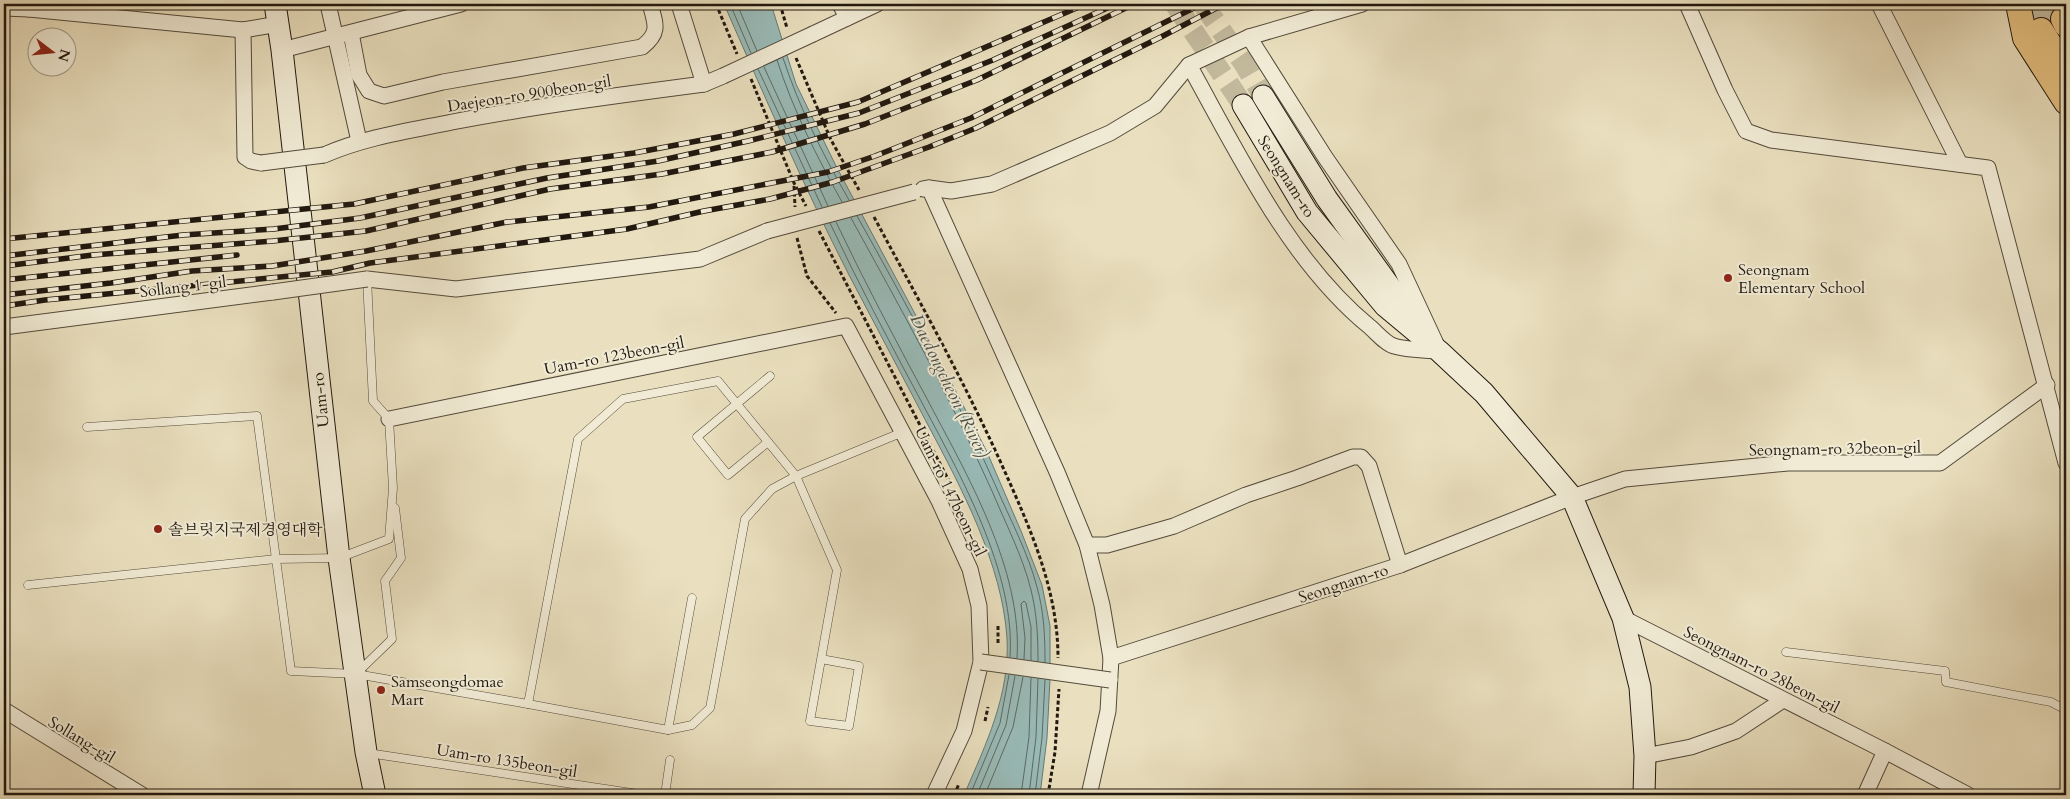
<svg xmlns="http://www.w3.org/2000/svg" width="2070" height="799" font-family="Cardo,'Noto Serif KR',serif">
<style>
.water{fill:#99bbb8;stroke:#697a74}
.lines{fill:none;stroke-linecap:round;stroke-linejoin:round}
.shore{stroke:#5d6a64;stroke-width:1}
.secondary-tunnel{stroke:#c2b89c;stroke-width:21;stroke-dasharray:21 11;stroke-linecap:butt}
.primary-tunnel{stroke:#c2b89c;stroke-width:24;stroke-dasharray:24 12;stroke-linecap:butt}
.service-casing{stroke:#534a3b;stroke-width:9}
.minor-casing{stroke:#534a3b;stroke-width:17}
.secondary-casing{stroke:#21180f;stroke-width:23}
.primary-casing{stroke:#21180f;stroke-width:26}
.path{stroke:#21180f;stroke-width:3;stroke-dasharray:4 2.5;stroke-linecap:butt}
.service{stroke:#f1ebd5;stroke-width:8}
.minor{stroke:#f1ebd5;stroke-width:15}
.secondary{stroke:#f1ebd5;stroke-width:21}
.primary{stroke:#e5c080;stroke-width:24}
.rail-casing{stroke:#21180f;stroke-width:5.5}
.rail{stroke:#f1ebd5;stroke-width:4;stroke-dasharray:11;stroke-linecap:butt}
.minor-bridge-casing{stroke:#534a3b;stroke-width:17;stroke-linecap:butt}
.minor-bridge{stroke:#f1ebd5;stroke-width:15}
.poi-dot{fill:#8f2418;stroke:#f1ebd5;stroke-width:2}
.labels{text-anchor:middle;stroke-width:4;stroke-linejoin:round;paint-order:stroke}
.street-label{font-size:16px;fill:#21180f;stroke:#f1ebd5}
.poi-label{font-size:16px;fill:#21180f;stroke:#f1ebd5;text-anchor:start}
.water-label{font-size:18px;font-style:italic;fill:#4b514a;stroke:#f1ebd5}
</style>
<rect width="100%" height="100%" fill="#eae0bf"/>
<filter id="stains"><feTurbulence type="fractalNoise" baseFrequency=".004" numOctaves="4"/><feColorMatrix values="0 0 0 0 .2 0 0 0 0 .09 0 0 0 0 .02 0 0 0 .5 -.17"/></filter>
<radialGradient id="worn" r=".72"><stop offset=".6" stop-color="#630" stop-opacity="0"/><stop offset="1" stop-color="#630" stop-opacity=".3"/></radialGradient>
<!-- water -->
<path class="water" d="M724 4H771L796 84 836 166 945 370 987 452 1021 531 1042 585 1050 626V679L1047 738 1040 795H964C986 744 1010 695 1007 638 1002 564 962 489 928 425 902 375 875 325 849 275 804 187 764 95 724 4Z"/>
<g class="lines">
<!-- shore -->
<g class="shore">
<path d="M730 4 751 53"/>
<path d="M737 4 757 51"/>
<path d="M783 58C799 107 823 155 849 200"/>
<path d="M777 60C793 110 817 157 842 202"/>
<path d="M764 67 828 206"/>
<path d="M758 69 822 207"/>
<path d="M857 216C907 305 956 395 997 489 1011 521 1028 553 1037 587 1044 612 1045 636 1045 662"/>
<path d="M851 218C900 307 950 397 992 491 1005 522 1023 557 1031 590 1037 614 1038 637 1038 661"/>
<path d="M836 222C864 281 895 339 926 397 966 473 1023 569 1017 658"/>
<path d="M830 223C858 283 889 341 920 399 959 473 1016 572 1010 657"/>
<path d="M1024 659 1025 638 1021 604 1024 601 1026 603 1031 627V660"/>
<path d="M970 795 1000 723 1009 675"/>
<path d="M977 795 1006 725 1015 676"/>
<path d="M985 795 1013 727 1023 677"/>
<path d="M1021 795 1029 737 1031 678"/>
<path d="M1029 795 1036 737 1038 679"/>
<path d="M1035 795 1042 738 1045 680"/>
</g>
<!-- secondary-tunnel -->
<g class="secondary-tunnel">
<path d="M1175 4 1243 105"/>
<path d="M1203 4 1245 65 1263 96"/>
</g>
<!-- primary-tunnel -->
<g class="primary-tunnel">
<path d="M2029 4 2041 30"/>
<path d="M2054 4 2063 19"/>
</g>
<defs>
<g id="service">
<path d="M87 427 257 416 276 559 339 558 389 539 393 488 389 419 373 401 367 279"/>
<path d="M768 442 728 475 697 437 770 376"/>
<path d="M28 585 276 559 291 671 356 674 528 704 668 730 692 725 710 708 745 519 772 489 796 476 903 432"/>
<path d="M1786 652 1945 671 1946 682 2051 702 2066 710"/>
<path d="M357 673 392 639 385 581 401 558 395 508"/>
<path d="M528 704 578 439 623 399 718 381 796 476 837 570 810 721 849 726 859 666 821 659"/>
<path d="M668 730 692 598"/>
<path d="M368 753 645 795"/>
<path d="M665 795 670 760"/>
</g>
<g id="minor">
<path d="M328 4 359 141"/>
<path d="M679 4 704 84"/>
<path d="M840 4 847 18"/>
<path d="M1687 4 1725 90 1746 131 1771 140 1988 168 2066 463"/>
<path d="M1879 4 1960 164"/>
<path d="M4 8 29 9V4"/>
<path d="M29 9 243 30 279 24"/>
<path d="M243 30 245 157 251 161 261 163"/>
<path d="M351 33 359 75 369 91 384 96 443 82 642 47C660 33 656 25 650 4"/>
<path d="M813 34 877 4"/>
<path d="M1249 37 1325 157 1399 264 1438 348"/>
<path d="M282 50 461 4"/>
<path d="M1189 65C1239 155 1290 262 1370 327 1377 333 1386 344 1394 346 1406 350 1426 350 1439 351"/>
<path d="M324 155C366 137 408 131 452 122 536 106 620 95 704 84L723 76"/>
<path d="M929 188 1057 472 1087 545 1102 605 1111 658 1108 711 1089 795"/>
<path d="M923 189 929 188 951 191 992 184 1110 133 1155 106 1189 65 1249 37 1362 4"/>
<path d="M367 279 456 289 700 259 767 231"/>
<path d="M4 327 273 292"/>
<path d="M389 419 846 326 939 501 970 569 979 606 981 662 964 731 934 795"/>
<path d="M1087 545H1107L1174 526 1246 495 1297 478 1353 457H1361L1369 466 1400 565"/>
<path d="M1623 618 1885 751 1968 795"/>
<path d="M1111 658 1400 565 1572 497 1625 479 1788 463H1940L2047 385"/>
<path d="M4 710 142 795"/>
<path d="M1645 756 1691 747 1736 731 1783 700"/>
<path d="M1865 795 1885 751"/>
</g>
<g id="secondary">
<path d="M275 4 282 50 339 558 366 752 375 795"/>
<path d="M1263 96 1327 199 1411 316"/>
<path d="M1243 105 1307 212 1385 306 1439 351 1484 393 1572 497 1623 618 1640 687 1645 756 1644 795"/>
</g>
<g id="primary">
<path d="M2018 4 2025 38 2066 102"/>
<path d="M2063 19 2066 25"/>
<path d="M2041 30 2066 70"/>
</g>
</defs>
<!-- service casing -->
<use href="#service" class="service-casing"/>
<!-- minor casing -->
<use href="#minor" class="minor-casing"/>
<!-- secondary casing -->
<use href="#secondary" class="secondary-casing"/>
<!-- primary casing -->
<use href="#primary" class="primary-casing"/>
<!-- path -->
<g class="path">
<path d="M716 4 737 54"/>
<path d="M780 4 787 28"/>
<path d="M796 58 831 140 859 190"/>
<path d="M751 79 794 183 806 206"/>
<path d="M794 186 795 207"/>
<path d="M874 217C918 299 963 379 1001 463 1029 526 1058 588 1058 658"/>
<path d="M819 231 949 481"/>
<path d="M797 238 807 276 836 313"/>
<path d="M998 626V644"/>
<path d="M985 721 988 707"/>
<path d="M954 795 959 784"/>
<path d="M1048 795 1055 752 1059 689"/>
</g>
<!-- service -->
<use href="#service" class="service"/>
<!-- minor -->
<use href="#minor" class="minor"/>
<!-- secondary -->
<use href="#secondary" class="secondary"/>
<!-- primary -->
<use href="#primary" class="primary"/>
<defs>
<g id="rail">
<path d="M4 239 354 204 523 168 634 153 734 134 858 102 1086 4"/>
<path d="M4 256 183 235 274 229 360 218 547 178 658 161 748 141 859 113 993 60 1116 4"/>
<path d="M4 266 93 255 273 241 366 231 550 189 662 174 772 152 865 124 977 80 1134 4"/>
<path d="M4 280 237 255"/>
<path d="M4 295 111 283 192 271 272 266 366 251 507 222 649 207 828 172 875 156 971 118 1202 4"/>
<path d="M4 306 45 300 332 272 370 263 627 229 704 211 770 199 833 182 929 147 976 128 1161 37 1224 4"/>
</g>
</defs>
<!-- rail casing -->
<use href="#rail" class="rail-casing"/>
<!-- rail -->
<use href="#rail" class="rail"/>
<defs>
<g id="minor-bridge">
<path d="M723 76 813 34"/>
<path d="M261 163 324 155"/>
<path d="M767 231 914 192"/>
<path d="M273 292 367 279"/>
<path d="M981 662 1110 680"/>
</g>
</defs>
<!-- minor-bridge casing -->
<use href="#minor-bridge" class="minor-bridge-casing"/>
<!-- minor-bridge -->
<use href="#minor-bridge" class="minor-bridge"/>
</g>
<!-- markers -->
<g class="poi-dot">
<circle cx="1728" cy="278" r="5"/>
<circle cx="158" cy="529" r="5"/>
<circle cx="381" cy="690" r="5"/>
</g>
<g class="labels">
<!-- street labels -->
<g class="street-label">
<text transform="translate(529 93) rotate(-9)" y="6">Daejeon-ro 900beon-gil</text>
<text transform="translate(1287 176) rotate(58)" y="6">Seongnam-ro</text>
<text transform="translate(183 286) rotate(-7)" y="6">Sollang 1-gil</text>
<text transform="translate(614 355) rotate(-11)" y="6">Uam-ro 123beon-gil</text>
<text transform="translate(320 400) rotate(-96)" y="6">Uam-ro</text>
<text transform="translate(1835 448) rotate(-1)" y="6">Seongnam-ro 32beon-gil</text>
<text transform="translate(951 491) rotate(64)" y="6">Uam-ro 147beon-gil</text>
<text transform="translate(1343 583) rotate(-18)" y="6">Seongnam-ro</text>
<text transform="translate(1762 669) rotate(27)" y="6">Seongnam-ro 28beon-gil</text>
<text transform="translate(82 739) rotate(31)" y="6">Sollang-gil</text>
<text transform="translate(507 760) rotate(9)" y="6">Uam-ro 135beon-gil</text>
</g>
<!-- poi labels -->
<g class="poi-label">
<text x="1738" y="275">Seongnam<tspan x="1738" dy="18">Elementary School</tspan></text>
<text x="168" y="535">솔브릿지국제경영대학</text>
<text x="391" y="687">Samseongdomae<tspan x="391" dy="18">Mart</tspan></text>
</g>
<!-- water labels -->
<g class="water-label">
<text transform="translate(950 386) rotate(64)" y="6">Daedongcheon (River)</text>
</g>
</g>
<!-- margin -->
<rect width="2070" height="799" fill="none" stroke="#eae0bf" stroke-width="20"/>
<rect x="5" y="5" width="2060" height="789" fill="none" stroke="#21180f" stroke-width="2.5"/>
<rect x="10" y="10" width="2050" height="779" fill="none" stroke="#21180f"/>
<!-- north arrow -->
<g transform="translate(52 52) rotate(106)"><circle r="24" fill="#f1ebd5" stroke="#9e9786"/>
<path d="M0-4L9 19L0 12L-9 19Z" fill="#8f2418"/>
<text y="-8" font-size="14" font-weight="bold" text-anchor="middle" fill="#21180f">N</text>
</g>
<rect width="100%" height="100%" filter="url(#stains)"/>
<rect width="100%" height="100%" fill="url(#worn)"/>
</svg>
